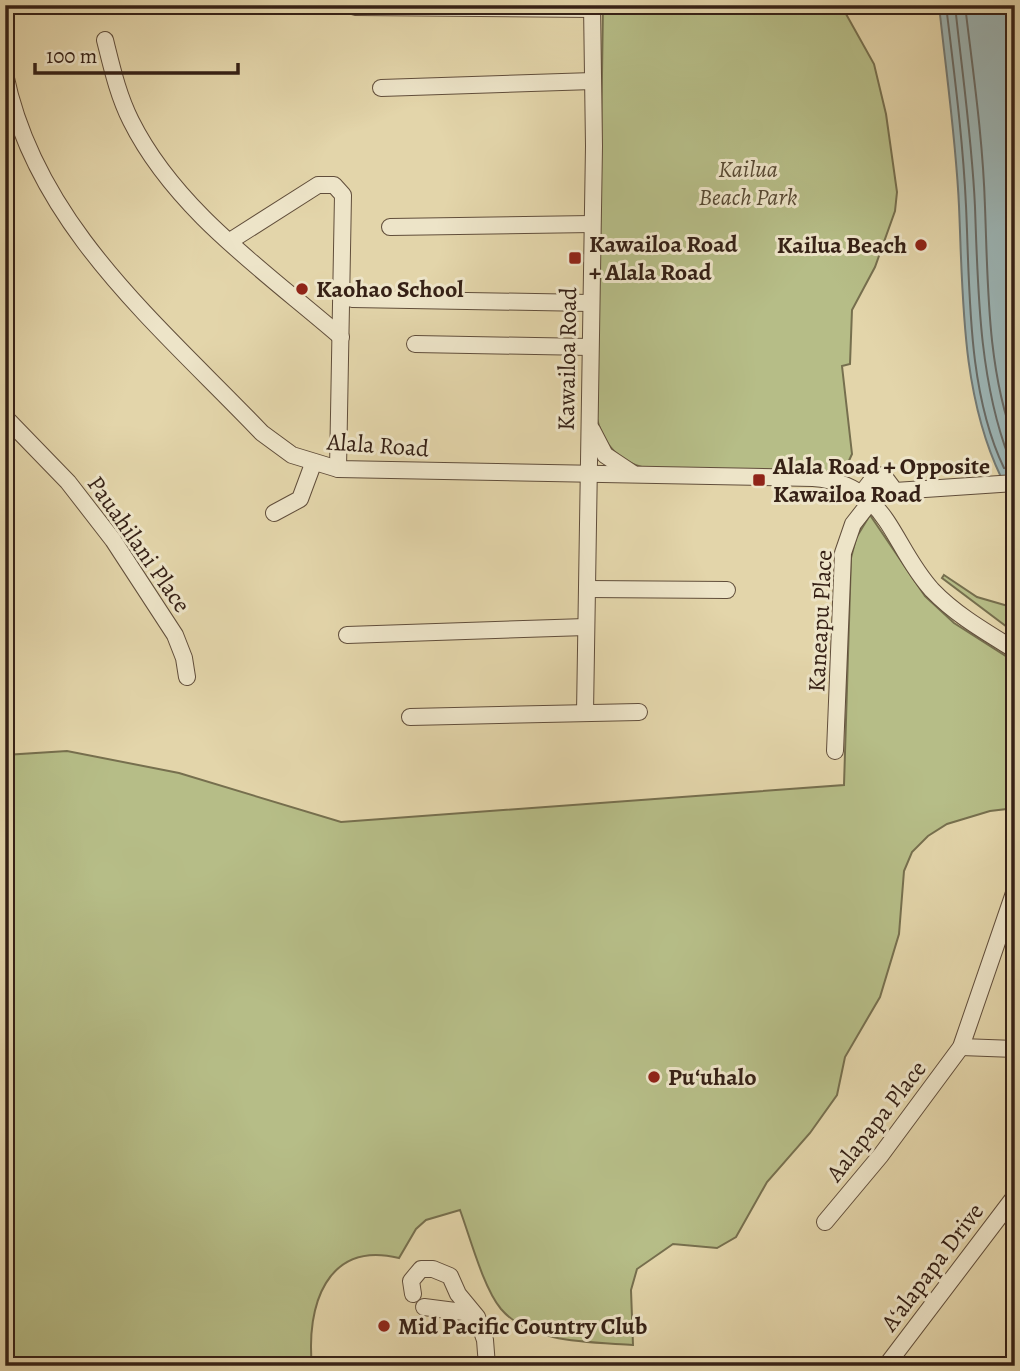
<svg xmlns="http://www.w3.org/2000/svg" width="1020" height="1371" font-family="Alegreya,serif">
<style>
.green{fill:#b6bd87;stroke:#766f4e;stroke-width:2}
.water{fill:#9cb5b5;stroke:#737a75;stroke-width:2}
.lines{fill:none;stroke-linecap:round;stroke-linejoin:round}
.shore{stroke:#696b66;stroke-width:2}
.minor-casing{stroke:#614e3b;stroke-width:18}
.minor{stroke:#ede4c8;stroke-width:16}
.poi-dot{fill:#8f2418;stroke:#ede4c8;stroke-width:2.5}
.labels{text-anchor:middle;stroke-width:6;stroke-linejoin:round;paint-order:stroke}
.park-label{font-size:24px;font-style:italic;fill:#564832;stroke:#ede4c8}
.poi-label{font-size:24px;font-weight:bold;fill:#362116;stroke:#ede4c8;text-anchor:start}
.street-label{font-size:24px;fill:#362116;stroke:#ede4c8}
</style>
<rect width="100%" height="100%" fill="#e3d5aa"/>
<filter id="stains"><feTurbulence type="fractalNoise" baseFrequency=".00286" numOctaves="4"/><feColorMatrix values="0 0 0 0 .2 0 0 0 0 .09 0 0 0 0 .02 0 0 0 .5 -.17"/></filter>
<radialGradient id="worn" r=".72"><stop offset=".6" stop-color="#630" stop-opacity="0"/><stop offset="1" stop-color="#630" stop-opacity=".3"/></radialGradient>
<!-- green -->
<g class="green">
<path d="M603 5H841L874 64 886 114 897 192 895 211 875 267 852 310 850 364 842 366 852 454 842 476 821 472 645 468C620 462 603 445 597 419Z"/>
<path d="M870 515 925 596 954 623 1015 662V808L990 811 947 824 928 836 912 852 904 871 899 934 880 997 845 1057 837 1095 810 1133 767 1182 736 1237 717 1248 673 1244 637 1269 631 1290 633 1345C591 1342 531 1344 501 1309 483 1287 470 1237 460 1210L426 1220 416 1229 399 1258C326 1240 306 1307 312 1366H5V755L67 751 179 773 341 822 844 785 851 558 856 538Z"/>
<path d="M944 575 977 597 1015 608V633L942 578Z"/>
</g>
<!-- water -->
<path class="water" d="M939 5H1015V476L1001 477C961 394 963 296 959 206 956 139 946 72 939 5Z"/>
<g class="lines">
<!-- shore -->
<g class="shore">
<path d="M946 5C954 72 963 139 966 206 970 290 967 391 1004 468L1015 469"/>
<path d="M955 5C962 72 972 139 975 207 978 291 979 379 1009 458L1015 461"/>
<path d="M965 5C973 72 983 139 985 207 988 284 987 370 1015 443"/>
</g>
<defs>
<g id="minor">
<path d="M355 7 592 9"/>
<path d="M105 40C112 68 118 95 131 121 176 211 266 272 341 337"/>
<path d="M5 74C36 226 160 326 262 433L292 455 338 469 813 478C889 484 890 544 932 590 956 615 986 632 1015 650"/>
<path d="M381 88 593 81"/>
<path d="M390 227 592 224"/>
<path d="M230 241 318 185H334L343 195 338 469"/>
<path d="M352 299 590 303"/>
<path d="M415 344 590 347"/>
<path d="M5 417 68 482 113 540 175 635 184 658 187 677"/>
<path d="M592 430 605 455 632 473"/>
<path d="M862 493 872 480 883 475 895 491 1015 483"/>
<path d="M274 513 300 499 313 464"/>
<path d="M587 589 727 590"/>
<path d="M347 635 586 627"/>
<path d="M585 713 594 146 592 5"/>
<path d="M410 717 639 712"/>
<path d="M835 751 843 553 853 524 871 501"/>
<path d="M961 1047 1015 1049"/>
<path d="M825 1222 881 1155 961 1047 1015 890"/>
<path d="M413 1294 411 1281 421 1269H433L450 1276 458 1294 477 1317 485 1340 487 1366"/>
<path d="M424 1307 463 1312 478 1321"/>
<path d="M886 1366 1015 1196"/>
</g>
</defs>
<!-- minor casing -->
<use href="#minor" class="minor-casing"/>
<!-- minor -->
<use href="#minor" class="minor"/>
</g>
<!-- markers -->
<g class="poi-dot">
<circle cx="921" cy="245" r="7"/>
<rect x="568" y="251" width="14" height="14" rx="3.5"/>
<circle cx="302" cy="289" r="7"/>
<rect x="752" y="473" width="14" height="14" rx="3.5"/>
<circle cx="654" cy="1077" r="7"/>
<circle cx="384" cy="1326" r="7"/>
</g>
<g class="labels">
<!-- park labels -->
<g class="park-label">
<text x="748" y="177">Kailua<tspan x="748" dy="28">Beach Park</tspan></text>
</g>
<!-- poi labels -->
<g class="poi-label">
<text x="589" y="252">Kawailoa Road<tspan x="589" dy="28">+ Alala Road</tspan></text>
<text x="907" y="253" text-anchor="end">Kailua Beach</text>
<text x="316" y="297">Kaohao School</text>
<text x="773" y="474">Alala Road + Opposite<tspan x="773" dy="28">Kawailoa Road</tspan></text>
<text x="668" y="1085">Puʻuhalo</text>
<text x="398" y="1334">Mid Pacific Country Club</text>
</g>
<!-- street labels -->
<g class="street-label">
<text transform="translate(567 359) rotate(-89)" y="8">Kawailoa Road</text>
<text transform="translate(378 445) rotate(4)" y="8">Alala Road</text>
<text transform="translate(139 544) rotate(55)" y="8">Pauahilani Place</text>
<text transform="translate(820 621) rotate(-87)" y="8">Kaneapu Place</text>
<text transform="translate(876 1121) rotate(-52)" y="8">Aalapapa Place</text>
<text transform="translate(932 1267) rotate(-53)" y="8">Aʻalapapa Drive</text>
</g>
</g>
<!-- margin -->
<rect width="1020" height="1371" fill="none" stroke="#e3d5aa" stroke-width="28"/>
<rect x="7" y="7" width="1006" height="1357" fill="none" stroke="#362116" stroke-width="3.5"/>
<rect x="14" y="14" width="992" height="1343" fill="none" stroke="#362116" stroke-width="2"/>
<!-- scale -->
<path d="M35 63v10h203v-10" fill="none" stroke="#362116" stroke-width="3.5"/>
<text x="46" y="63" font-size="21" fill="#362116" stroke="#ede4c8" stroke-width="5" paint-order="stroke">100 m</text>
<rect width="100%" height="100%" filter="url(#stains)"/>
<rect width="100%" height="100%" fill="url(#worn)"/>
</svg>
